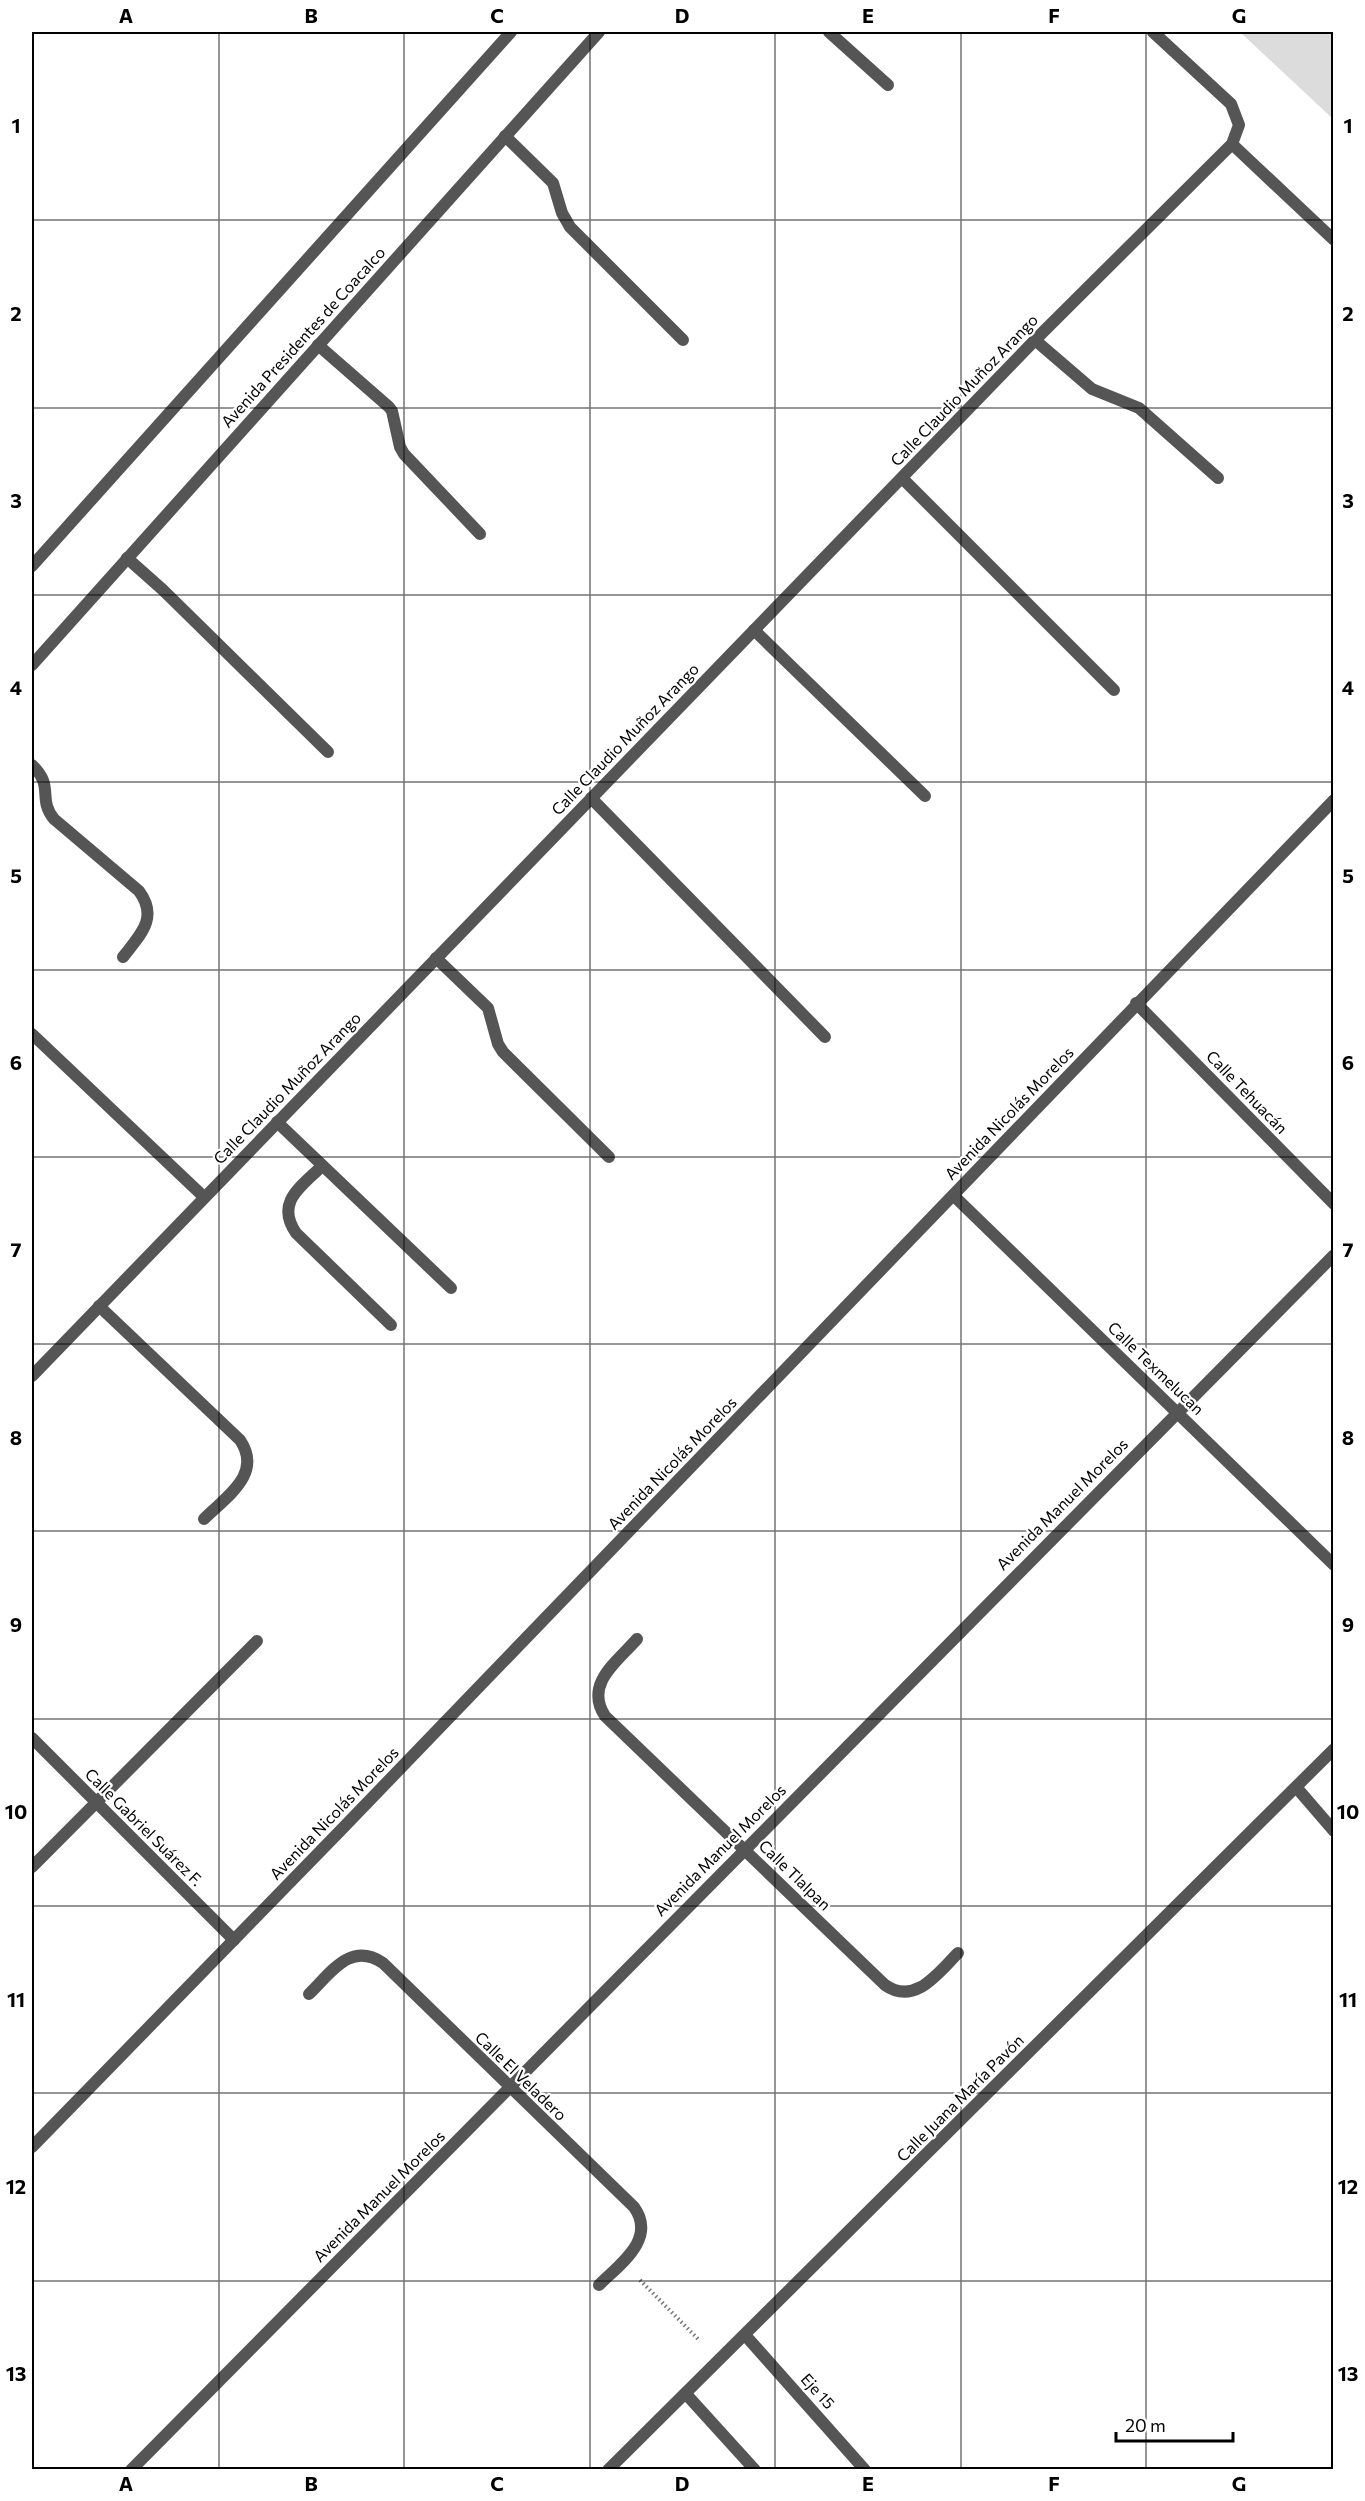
<svg xmlns="http://www.w3.org/2000/svg" width="1365" height="2501" font-family="Commissioner,sans-serif">
<style>
.green{fill:#dcdcdc}
.lines{fill:none;stroke-linecap:round;stroke-linejoin:round}
.path{stroke:#777;stroke-width:4;stroke-dasharray:1.5 3;stroke-linecap:butt}
.service{stroke:#555;stroke-width:12}
.minor{stroke:#555;stroke-width:12}
.tertiary{stroke:#555;stroke-width:12}
.grid{fill:none;stroke:#000;stroke-width:1.5;stroke-opacity:0.55}
.labels{text-anchor:middle;stroke-width:4.5;stroke-linejoin:round;paint-order:stroke}
.street-label{font-size:16px;fill:#000;stroke:#fff}
.neatline{fill:none;stroke:#000;stroke-width:2}
.grid-label{font-size:20px;text-anchor:middle;font-weight:bold;fill:#000}
</style>
<rect width="100%" height="100%" fill="#fff"/>
<!-- green -->
<path class="green" d="M1240 32H1333V119Z"/>
<g class="lines">
<!-- path -->
<path class="path" d="M640 2280 700 2341"/>
<!-- service -->
<g class="service">
<path d="M829 32 888 85"/>
<path d="M505 136 553 183 562 213 570 227 683 340"/>
<path d="M1232 144 1334 240"/>
<path d="M1035 340 1092 389 1139 408 1218 478"/>
<path d="M318 345 389 407 392 411 400 447 404 454 480 534"/>
<path d="M902 478 1114 690"/>
<path d="M127 558 163 590 328 752"/>
<path d="M754 630 925 796"/>
<path d="M32 765C55 787 37 798 54 819L139 891C159 918 140 935 123 957"/>
<path d="M591 798 825 1037"/>
<path d="M436 958 488 1008 498 1044 503 1052 609 1157"/>
<path d="M32 1034 204 1197"/>
<path d="M277 1122 451 1288"/>
<path d="M322 1166C301 1187 275 1202 296 1233L391 1325"/>
<path d="M99 1306 240 1440C263 1474 227 1496 204 1519"/>
<path d="M1296 1787 1334 1831"/>
<path d="M32 1867 257 1641"/>
</g>
<!-- minor -->
<g class="minor">
<path d="M1136 1003 1334 1204"/>
<path d="M954 1196 1334 1565"/>
<path d="M32 1376 1035 340 1232 144 1239 125 1231 104 1153 32"/>
<path d="M637 1639C617 1662 584 1684 605 1716L885 1985C915 2006 938 1973 958 1953"/>
<path d="M32 1738 234 1940"/>
<path d="M309 1994C331 1973 350 1941 383 1963L634 2207C657 2239 620 2264 599 2285"/>
<path d="M32 2147 340 1831 1334 800"/>
<path d="M131 2470 1334 1255"/>
</g>
<!-- tertiary -->
<g class="tertiary">
<path d="M32 566 511 32"/>
<path d="M32 665 599 32"/>
<path d="M745 2335 865 2470"/>
<path d="M686 2394 755 2470"/>
<path d="M608 2470 1334 1749"/>
</g>
</g>
<!-- grid -->
<path class="grid" d="M219 32V2470M404 32V2470M590 32V2470M775 32V2470M961 32V2470M1146 32V2470M32 220H1334M32 408H1334M32 595H1334M32 782H1334M32 970H1334M32 1157H1334M32 1344H1334M32 1531H1334M32 1719H1334M32 1906H1334M32 2093H1334M32 2281H1334"/>
<g class="labels">
<!-- street labels -->
<g class="street-label">
<text transform="translate(303 337) rotate(-48)" y="6">Avenida Presidentes de Coacalco</text>
<text transform="translate(964 390) rotate(-46)" y="6">Calle Claudio Muñoz Arango</text>
<text transform="translate(625 739) rotate(-46)" y="6">Calle Claudio Muñoz Arango</text>
<text transform="translate(287 1088) rotate(-46)" y="6">Calle Claudio Muñoz Arango</text>
<text transform="translate(1247 1092) rotate(46)" y="6">Calle Tehuacán</text>
<text transform="translate(1009 1113) rotate(-46)" y="6">Avenida Nicolás Morelos</text>
<text transform="translate(1156 1368) rotate(44)" y="6">Calle Texmelucan</text>
<text transform="translate(672 1463) rotate(-46)" y="6">Avenida Nicolás Morelos</text>
<text transform="translate(1062 1504) rotate(-45)" y="6">Avenida Manuel Morelos</text>
<text transform="translate(334 1813) rotate(-46)" y="6">Avenida Nicolás Morelos</text>
<text transform="translate(144 1827) rotate(45)" y="6">Calle Gabriel Suárez F.</text>
<text transform="translate(720 1850) rotate(-45)" y="6">Avenida Manuel Morelos</text>
<text transform="translate(795 1875) rotate(44)" y="6">Calle Tlalpan</text>
<text transform="translate(521 2076) rotate(44)" y="6">Calle El Veladero</text>
<text transform="translate(960 2098) rotate(-45)" y="6">Calle Juana María Pavón</text>
<text transform="translate(379 2196) rotate(-45)" y="6">Avenida Manuel Morelos</text>
<text transform="translate(818 2391) rotate(48)" y="6">Eje 15</text>
</g>
</g>
<!-- border -->
<rect width="1365" height="2501" fill="none" stroke="#ffffff" stroke-width="66"/>
<!-- scale -->
<path d="M1116 2432v9h117v-9" fill="none" stroke="#000000" stroke-width="3"/>
<text x="1125" y="2432" font-size="18" fill="#000000" stroke="#ffffff" stroke-width="4.5" paint-order="stroke">20 m</text>
<rect x="33" y="33" width="1299" height="2435" class="neatline"/>
<g class="grid-label">
<text x="126" y="23">A</text>
<text x="311" y="23">B</text>
<text x="497" y="23">C</text>
<text x="682" y="23">D</text>
<text x="868" y="23">E</text>
<text x="1054" y="23">F</text>
<text x="1239" y="23">G</text>
<text x="16" y="133">1</text>
<text x="1348" y="133">1</text>
<text x="16" y="321">2</text>
<text x="1348" y="321">2</text>
<text x="16" y="508">3</text>
<text x="1348" y="508">3</text>
<text x="16" y="695">4</text>
<text x="1348" y="695">4</text>
<text x="16" y="883">5</text>
<text x="1348" y="883">5</text>
<text x="16" y="1070">6</text>
<text x="1348" y="1070">6</text>
<text x="16" y="1257">7</text>
<text x="1348" y="1257">7</text>
<text x="16" y="1445">8</text>
<text x="1348" y="1445">8</text>
<text x="16" y="1632">9</text>
<text x="1348" y="1632">9</text>
<text x="16" y="1819">10</text>
<text x="1348" y="1819">10</text>
<text x="16" y="2007">11</text>
<text x="1348" y="2007">11</text>
<text x="16" y="2194">12</text>
<text x="1348" y="2194">12</text>
<text x="16" y="2381">13</text>
<text x="1348" y="2381">13</text>
<text x="126" y="2491">A</text>
<text x="311" y="2491">B</text>
<text x="497" y="2491">C</text>
<text x="682" y="2491">D</text>
<text x="868" y="2491">E</text>
<text x="1054" y="2491">F</text>
<text x="1239" y="2491">G</text>
</g>
</svg>
